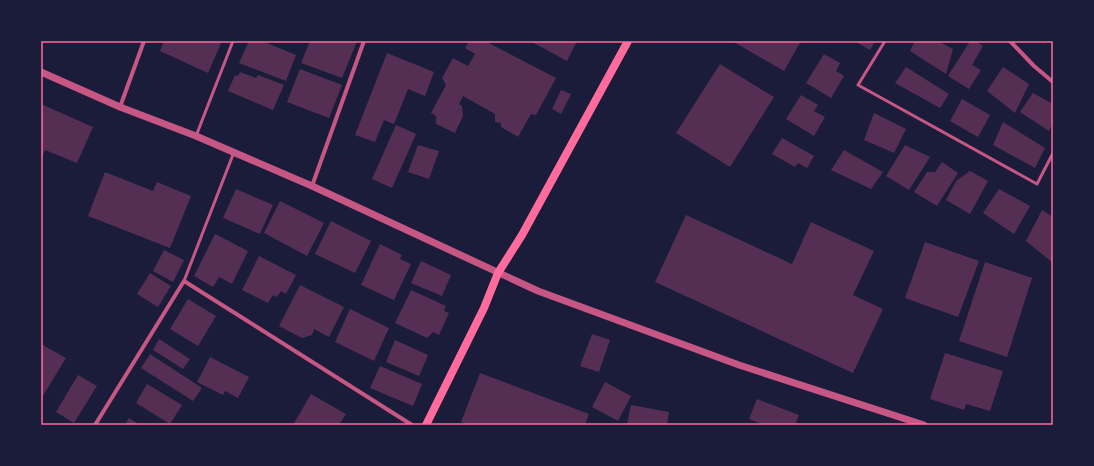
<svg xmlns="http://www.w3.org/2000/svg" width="1094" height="466" font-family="'Fira Sans',sans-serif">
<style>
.building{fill:#542f53}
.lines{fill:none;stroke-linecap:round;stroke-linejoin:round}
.service{stroke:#c65784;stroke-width:3}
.minor{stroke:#c65784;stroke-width:4}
.tertiary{stroke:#c65784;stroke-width:7}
.secondary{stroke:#ff6b9d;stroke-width:8}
.neatline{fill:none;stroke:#ff6b9d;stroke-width:1.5}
</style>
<rect width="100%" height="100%" fill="#1b1b3a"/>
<!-- building -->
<g class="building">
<path d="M164 41H222L208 73 160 51Z"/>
<path d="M249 41H262L296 55 286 81 239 63Z"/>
<path d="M310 41H357L342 78 301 63Z"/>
<path d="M469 41H485L556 78 536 115 531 114 518 137 501 127V123L495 122V114L463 96 459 104 462 106 463 116 455 133 436 124V116L431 113 446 85 442 78 453 58 468 66 475 54 465 48Z"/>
<path d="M530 41H577L567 61Z"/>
<path d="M732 41H801L784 71Z"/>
<path d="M854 41H875L870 50Z"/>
<path d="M915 41H938L953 49 946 74 910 51Z"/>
<path d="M970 41H976L983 46 972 65 981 70 969 89 948 76Z"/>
<path d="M387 53 434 72 425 96 408 89 394 124 384 120 375 142 355 135Z"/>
<path d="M824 54 840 63 836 71 844 76 831 98 806 83Z"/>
<path d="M720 64 774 97 730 167 676 133Z"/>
<path d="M906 67 949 94 940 108 895 83Z"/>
<path d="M1003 67 1029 84 1015 113 987 91Z"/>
<path d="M300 69 342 85 329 118 287 102Z"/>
<path d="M240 72 256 78 258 75 284 85 273 110 228 91 235 75 238 76Z"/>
<path d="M561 90 571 94 561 114 552 109Z"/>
<path d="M1033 93 1053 104V122L1049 131 1020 112Z"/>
<path d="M801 95 818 105 814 111 825 117 814 136 786 119Z"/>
<path d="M962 99 990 115 978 137 950 121Z"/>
<path d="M41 104 93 127 77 163 45 150 41 160Z"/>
<path d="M874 113 906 129 894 153 864 140Z"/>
<path d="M1003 122 1045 148 1035 168 993 145Z"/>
<path d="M396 125 416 134 392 188 372 179Z"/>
<path d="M782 138 814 156 807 168 798 163 795 167 772 154Z"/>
<path d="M418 145 439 151 429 179 408 172Z"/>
<path d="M905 145 930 157 909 190 886 176Z"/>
<path d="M844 150 883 172 871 189 831 170Z"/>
<path d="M942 162 958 173 937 206 914 192 927 172H935Z"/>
<path d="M970 171 988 181 970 214 946 200 956 181Z"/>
<path d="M105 172 153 191 157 182 191 196 170 248 88 216Z"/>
<path d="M236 189 273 205 260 234 223 218Z"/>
<path d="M999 189 1030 206 1014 234 983 213Z"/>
<path d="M280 201 324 223 307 256 264 233Z"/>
<path d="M1042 210 1053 217V263L1026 241Z"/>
<path d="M686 215 792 264 811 222 874 251 853 295 883 309 853 373 655 282Z"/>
<path d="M331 221 371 241 355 273 315 254Z"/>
<path d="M215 234 248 251 232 284 219 277 213 287 194 276Z"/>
<path d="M925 242 979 261 958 317 905 298Z"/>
<path d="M380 244 402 255 400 259 411 264 394 300 361 285Z"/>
<path d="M164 250 184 260 173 282 153 271Z"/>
<path d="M259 256 296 275 286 294 281 291 277 297 273 295 268 303 242 290Z"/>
<path d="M421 261 451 275 442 296 411 283Z"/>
<path d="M985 262 1032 278 1007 357 959 341Z"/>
<path d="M150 273 171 286 158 307 137 294Z"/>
<path d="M300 285 344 307 329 337 314 329 312 335 302 338 279 326Z"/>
<path d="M411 290 446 306 444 311 449 313 439 335 433 332 427 338 395 323Z"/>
<path d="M188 299 216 316 198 346 170 329Z"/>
<path d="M350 309 389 328 374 361 335 342Z"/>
<path d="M592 334 610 340 599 372 580 366Z"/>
<path d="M159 339 190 359 183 369 153 350Z"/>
<path d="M395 340 428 355 419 376 386 362Z"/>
<path d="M41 344 66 358 41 399Z"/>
<path d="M945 353 1003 371 990 411 966 404 964 410 930 399Z"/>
<path d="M150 354 202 388 193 401 141 368Z"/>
<path d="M210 357 249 377 238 398 225 391 223 395 197 382Z"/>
<path d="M380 366 422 384 413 406 370 388Z"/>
<path d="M480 373 589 414 585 425H469L461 422Z"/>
<path d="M78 375 97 386 74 423 56 412Z"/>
<path d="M605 382 631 396 618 421 592 407Z"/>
<path d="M147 384 182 405 170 424 136 403Z"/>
<path d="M311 394 346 414 339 425H293Z"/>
<path d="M757 399 799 415 795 425H764L749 419Z"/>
<path d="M631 405 669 412 667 425H633L627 424Z"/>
<path d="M129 418 140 425H125Z"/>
</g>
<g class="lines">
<!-- service -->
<g class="service">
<path d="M885 41 858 85 1037 184 1053 153"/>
<path d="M196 136 233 41"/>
<path d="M184 281 234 152"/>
</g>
<!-- minor -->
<g class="minor">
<path d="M1010 41 1034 66 1053 82"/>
<path d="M120 107 144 41"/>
<path d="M312 186 364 41"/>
<path d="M95 425 184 281 412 425"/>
</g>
<!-- tertiary -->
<path class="tertiary" d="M41 72 120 107 196 136 312 186 538 291 739 365 924 425"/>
<!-- secondary -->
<path class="secondary" d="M426 425 484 308 498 273 522 235 628 41"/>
</g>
<!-- border -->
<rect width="1094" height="466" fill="none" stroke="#1b1b3a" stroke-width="84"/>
<rect x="42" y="42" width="1010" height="382" class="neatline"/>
</svg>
